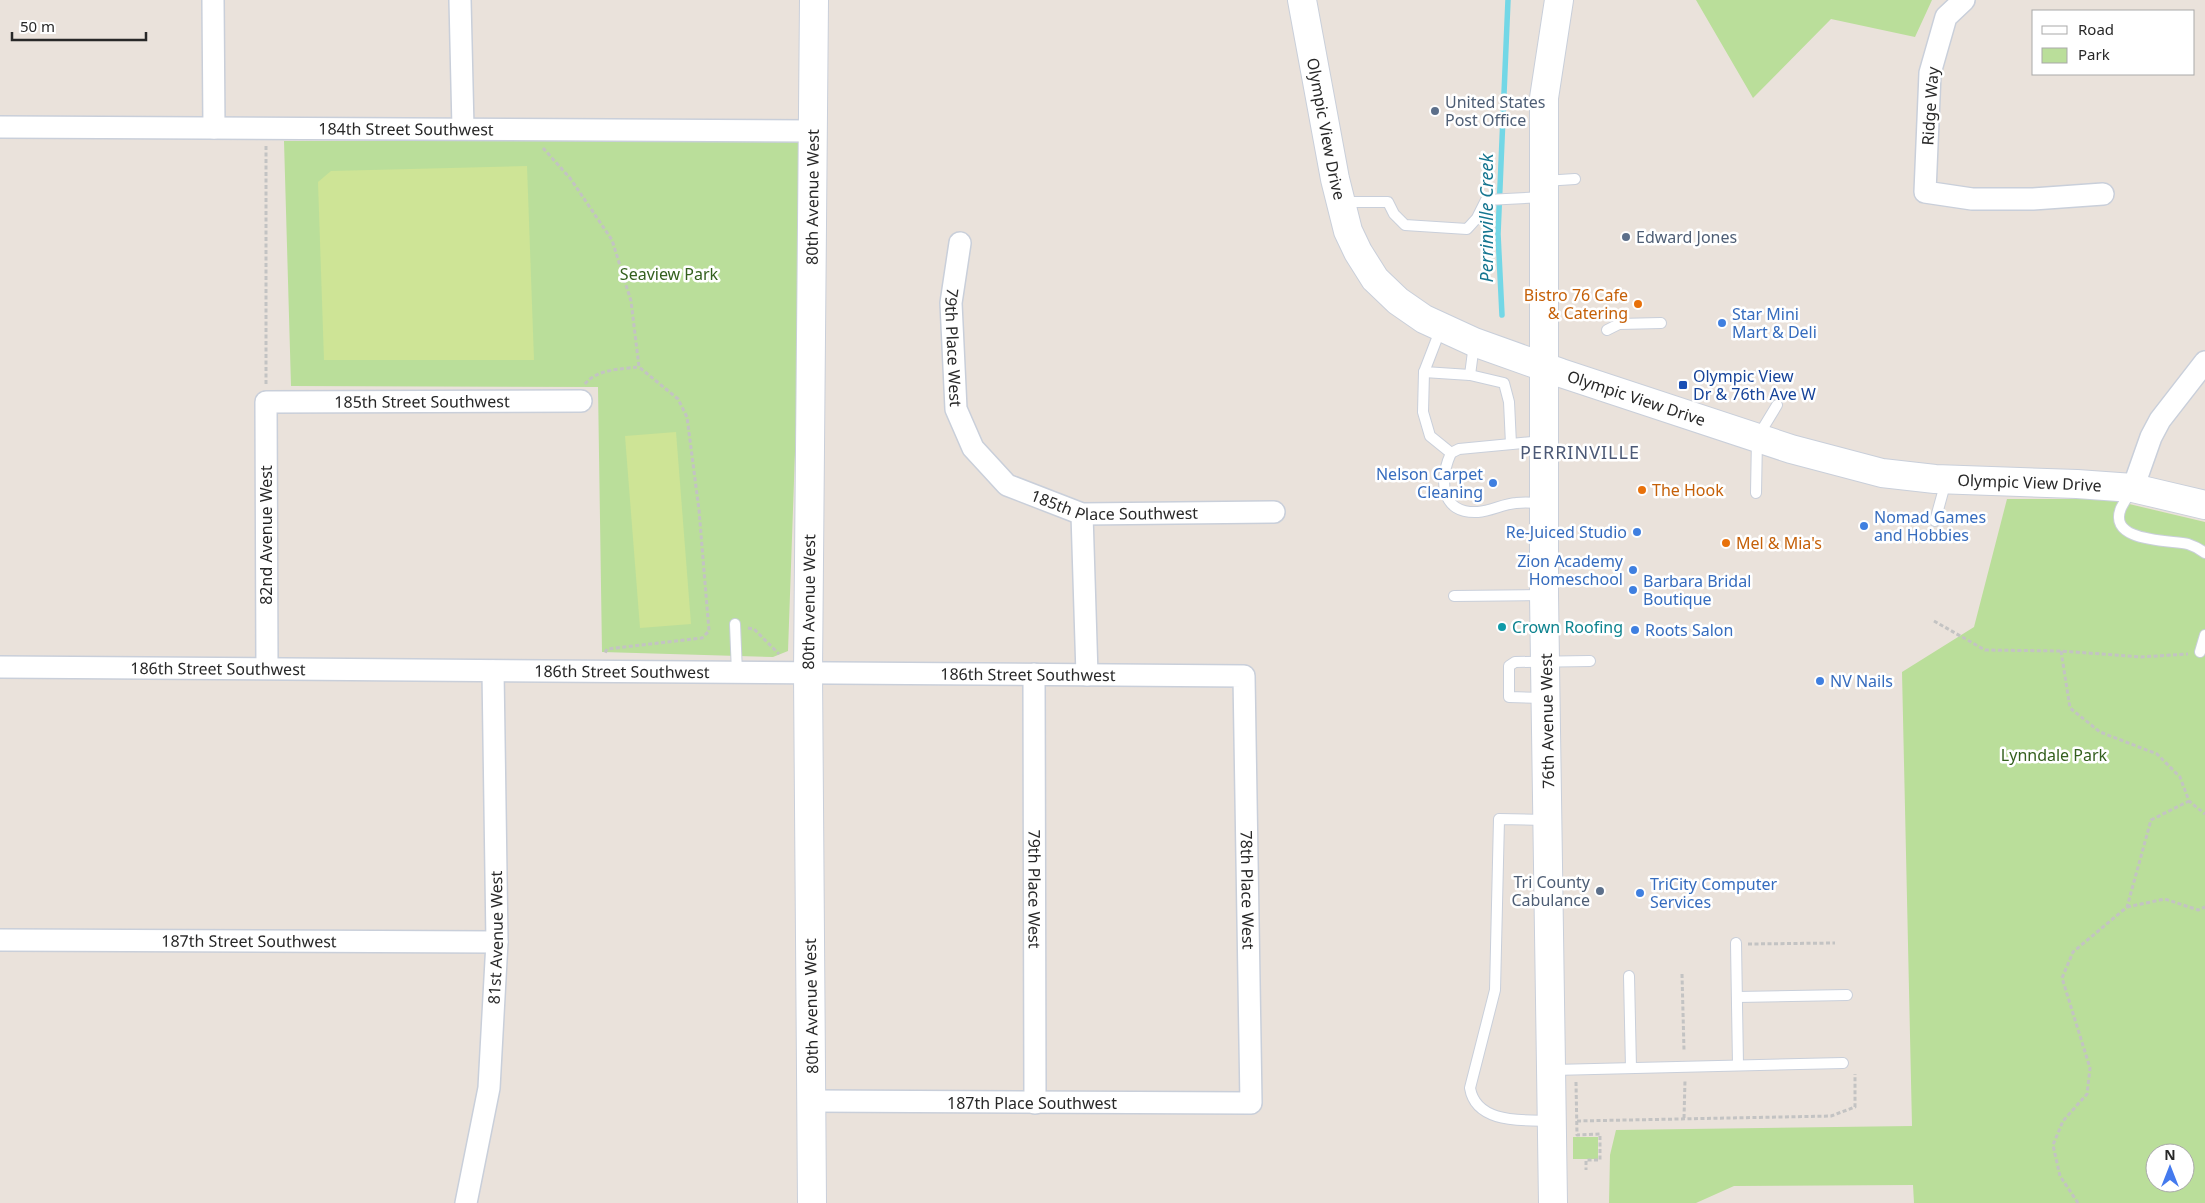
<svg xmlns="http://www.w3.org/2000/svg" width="2205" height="1203" font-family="'Noto Sans',sans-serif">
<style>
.green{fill:#bade9a;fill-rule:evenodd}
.pitch{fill:#cee496}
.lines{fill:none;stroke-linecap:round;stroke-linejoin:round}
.stream{stroke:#73d7e6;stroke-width:5.5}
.lane-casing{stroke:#c9cfda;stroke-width:12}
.street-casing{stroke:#c9cfda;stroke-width:24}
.secondary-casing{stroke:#c9cfda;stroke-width:30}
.path{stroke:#c3c3c3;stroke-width:3;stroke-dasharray:4 2.5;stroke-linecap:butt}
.lane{stroke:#fff;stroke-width:10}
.street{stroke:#fff;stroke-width:21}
.secondary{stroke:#fff;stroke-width:28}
.service-dot{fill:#5c6f8a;stroke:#fff;stroke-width:2}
.food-dot{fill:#e8710a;stroke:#fff;stroke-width:2}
.shop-dot{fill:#3f7fe0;stroke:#fff;stroke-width:2}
.transit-dot{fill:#1a4fb4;stroke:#fff;stroke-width:2}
.culture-dot{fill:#0f9aa8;stroke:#fff;stroke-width:2}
.labels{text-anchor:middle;stroke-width:5;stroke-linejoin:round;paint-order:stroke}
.service-label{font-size:16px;fill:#4e5e75;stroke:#fff;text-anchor:start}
.street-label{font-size:16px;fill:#282828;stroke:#fff}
.park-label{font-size:16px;fill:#34601e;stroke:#fff}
.food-label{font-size:16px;fill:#c56008;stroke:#fff;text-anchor:start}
.shop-label{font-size:16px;fill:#366cbe;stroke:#fff;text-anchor:start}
.transit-label{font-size:16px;fill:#164399;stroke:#fff;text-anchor:start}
.culture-label{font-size:16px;fill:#0d838f;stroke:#fff;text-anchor:start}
.water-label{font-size:18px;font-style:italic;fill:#157690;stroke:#fff}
.neighbourhood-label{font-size:18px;letter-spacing:1px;fill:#4c5976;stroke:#fff}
</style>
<rect width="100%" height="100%" fill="#eae2db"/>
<!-- green -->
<g class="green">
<path d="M1696 0H1932L1915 37 1831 19 1753 98Z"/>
<path d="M284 141H806L788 651 773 657 602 652 598 387 291 386Z"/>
<path d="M2007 499H2108L2205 522V1203H1914L1913 1185 1734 1186 1696 1203H1609L1610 1155 1616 1130 1912 1126 1902 672 1974 627ZM2155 1153H2185V1183H2155Z"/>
<rect x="1573" y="1137" width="25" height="22"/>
</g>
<!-- pitch -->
<g class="pitch">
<path d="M527 166 534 360H324L318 182 331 171Z"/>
<path d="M676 432 691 624 640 628 625 436Z"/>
</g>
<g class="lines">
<!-- stream -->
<path class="stream" d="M1502 315 1498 234 1508 0"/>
<defs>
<g id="lane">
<path d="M1544 181 1575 179"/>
<path d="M1341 202H1388L1394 214 1405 225 1467 229 1477 218 1486 200 1543 197"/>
<path d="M1441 328 1424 372 1423 412 1430 436 1451 453"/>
<path d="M1607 330 1619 324 1661 323"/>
<path d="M1424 372 1470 375 1504 383 1509 402 1511 444"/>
<path d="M1470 375 1474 344"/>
<path d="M1543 441 1459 449 1451 453C1439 480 1440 514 1478 512 1491 511 1503 504 1516 503 1525 502 1535 503 1544 503"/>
<path d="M2131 491C2128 496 2124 502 2121 508 2107 542 2168 540 2188 544 2194 546 2200 549 2205 553"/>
<path d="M1756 493 1757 438 1777 405"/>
<path d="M1935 521 1946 481"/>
<path d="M1454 596 1543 595"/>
<path d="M735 624 737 673"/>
<path d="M2200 652 2205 635"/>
<path d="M1544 698 1509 697V666L1515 662 1590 661"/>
<path d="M1545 820 1499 819 1495 990 1470 1088C1476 1124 1523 1120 1550 1121"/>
<path d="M1736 943 1738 1065"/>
<path d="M1629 976 1631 1068"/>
<path d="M1737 997 1847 995"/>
<path d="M1553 1070 1843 1063"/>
</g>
<g id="street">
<path d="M213 0 214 128"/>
<path d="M460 0 463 128"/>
<path d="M1964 0 1946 17 1930 73 1925 192 1972 199H2033L2103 194"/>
<path id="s1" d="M0 127 813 131"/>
<path id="s2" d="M960 243 951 303 956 409 973 448 1007 485 1082 514 1274 512"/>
<path d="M2133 488 2151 437 2160 420 2205 362"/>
<path d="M1082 514 1087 675"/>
<path id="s3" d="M0 667 1244 676 1251 1103 812 1101"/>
<path id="s4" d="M267 668 266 402 581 401"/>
<path id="s5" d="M1034 674 1035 1103"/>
<path id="s6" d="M0 940 497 942"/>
<path id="s7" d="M466 1203 489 1088 497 942 493 671"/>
</g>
<g id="secondary">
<path id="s8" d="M1302 0 1335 179 1348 231 1358 252 1375 279 1398 301 1424 319 1474 342 1561 373 1791 449 1882 473 1935 479 2077 484 2133 488 2205 505"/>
<path id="s9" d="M812 1203 808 673 814 0"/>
<path d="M1553 1203 1544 595V98L1559 0"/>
</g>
</defs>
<!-- lane casing -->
<use href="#lane" class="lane-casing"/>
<!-- street casing -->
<use href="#street" class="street-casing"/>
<!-- secondary casing -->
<use href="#secondary" class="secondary-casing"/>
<!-- path -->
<g class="path">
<path d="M543 148 570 178 612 240 631 301 639 367 678 399 687 417 699 510 709 631 702 638 607 649 605 653"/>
<path d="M266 384V145"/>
<path d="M585 384C597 369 621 369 639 367"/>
<path d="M1934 621 1985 650 2061 651 2141 657 2188 654"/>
<path d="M748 628 754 629 779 654"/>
<path d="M2061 651 2070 708 2100 732 2157 754 2180 777 2189 801 2205 814"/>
<path d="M2127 907 2165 899 2198 910 2205 907"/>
<path d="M1748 944 1835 943"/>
<path d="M1682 974 1684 1050"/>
<path d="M1576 1082 1577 1135 1600 1134V1160H1586V1170"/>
<path d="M1684 1118 1685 1080"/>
<path d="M1577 1121 1831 1116 1855 1107V1074"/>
<path d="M2078 1203 2060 1176 2053 1145 2063 1121 2087 1094 2090 1068 2062 978 2073 952 2127 907 2151 820 2189 801"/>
</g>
<!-- lane -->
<use href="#lane" class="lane"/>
<!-- street -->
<use href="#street" class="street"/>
<!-- secondary -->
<use href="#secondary" class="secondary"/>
</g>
<!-- markers -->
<g class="service-dot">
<circle cx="1435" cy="111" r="5"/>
<circle cx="1626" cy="237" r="5"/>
<circle cx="1600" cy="891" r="5"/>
</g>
<g class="food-dot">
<circle cx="1638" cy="304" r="5"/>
<circle cx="1642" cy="490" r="5"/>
<circle cx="1726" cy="543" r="5"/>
</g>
<g class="shop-dot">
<circle cx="1722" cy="323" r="5"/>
<circle cx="1493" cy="483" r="5"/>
<circle cx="1864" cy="526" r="5"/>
<circle cx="1637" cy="532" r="5"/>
<circle cx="1633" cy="570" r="5"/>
<circle cx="1633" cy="590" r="5"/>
<circle cx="1635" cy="630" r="5"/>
<circle cx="1820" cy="681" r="5"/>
<circle cx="1640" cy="893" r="5"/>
</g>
<rect class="transit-dot" x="1678" y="380" width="10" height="10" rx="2.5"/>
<circle class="culture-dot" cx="1502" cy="627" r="5"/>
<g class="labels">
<!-- service labels -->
<g class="service-label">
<text x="1445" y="108">United States<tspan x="1445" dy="18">Post Office</tspan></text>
<text x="1636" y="243">Edward Jones</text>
<text x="1590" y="888" text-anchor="end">Tri County<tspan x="1590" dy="18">Cabulance</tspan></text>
</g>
<!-- street labels -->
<g class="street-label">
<text transform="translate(1930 106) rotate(-86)" y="6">Ridge Way</text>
<text dy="6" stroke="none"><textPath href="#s1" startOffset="406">184th Street Southwest</textPath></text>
<text dy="6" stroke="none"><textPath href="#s8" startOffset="131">Olympic View Drive</textPath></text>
<text dy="6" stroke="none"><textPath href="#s9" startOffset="1006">80th Avenue West</textPath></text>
<text dy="6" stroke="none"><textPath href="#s2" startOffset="105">79th Place West</textPath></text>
<text dy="6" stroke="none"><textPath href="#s8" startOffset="581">Olympic View Drive</textPath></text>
<text dy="6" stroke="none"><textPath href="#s4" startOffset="422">185th Street Southwest</textPath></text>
<text dy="6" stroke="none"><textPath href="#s8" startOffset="986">Olympic View Drive</textPath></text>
<text dy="6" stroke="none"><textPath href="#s2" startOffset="371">185th Place Southwest</textPath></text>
<text transform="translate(266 535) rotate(-90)" y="6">82nd Avenue West</text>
<text dy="6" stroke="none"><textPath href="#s9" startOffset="601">80th Avenue West</textPath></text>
<text dy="6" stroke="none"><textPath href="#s3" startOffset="218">186th Street Southwest</textPath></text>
<text dy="6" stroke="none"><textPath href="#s3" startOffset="622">186th Street Southwest</textPath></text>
<text dy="6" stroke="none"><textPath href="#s3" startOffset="1028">186th Street Southwest</textPath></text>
<text transform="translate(1547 721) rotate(-91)" y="6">76th Avenue West</text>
<text dy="6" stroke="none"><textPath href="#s5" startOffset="215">79th Place West</textPath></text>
<text dy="6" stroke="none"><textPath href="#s3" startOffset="1458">78th Place West</textPath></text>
<text dy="6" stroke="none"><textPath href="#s7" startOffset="268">81st Avenue West</textPath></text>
<text dy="6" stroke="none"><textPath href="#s6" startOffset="249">187th Street Southwest</textPath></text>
<text transform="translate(811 1006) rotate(-91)" y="6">80th Avenue West</text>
<text x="1032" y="1109">187th Place Southwest</text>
</g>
<!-- park labels -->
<g class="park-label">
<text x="669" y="280">Seaview Park</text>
<text x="2054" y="761">Lynndale Park</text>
</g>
<!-- food labels -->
<g class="food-label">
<text x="1628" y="301" text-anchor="end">Bistro 76 Cafe<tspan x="1628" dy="18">&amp; Catering</tspan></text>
<text x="1652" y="496">The Hook</text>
<text x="1736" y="549">Mel &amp; Mia's</text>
</g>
<!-- shop labels -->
<g class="shop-label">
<text x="1732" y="320">Star Mini<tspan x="1732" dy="18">Mart &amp; Deli</tspan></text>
<text x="1483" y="480" text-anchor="end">Nelson Carpet<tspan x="1483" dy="18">Cleaning</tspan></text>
<text x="1874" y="523">Nomad Games<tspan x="1874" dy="18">and Hobbies</tspan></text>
<text x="1627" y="538" text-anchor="end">Re-Juiced Studio</text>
<text x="1623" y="567" text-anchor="end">Zion Academy<tspan x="1623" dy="18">Homeschool</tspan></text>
<text x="1643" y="587">Barbara Bridal<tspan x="1643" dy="18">Boutique</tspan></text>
<text x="1645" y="636">Roots Salon</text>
<text x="1830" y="687">NV Nails</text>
<text x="1650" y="890">TriCity Computer<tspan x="1650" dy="18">Services</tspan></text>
</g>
<!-- transit labels -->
<g class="transit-label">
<text x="1693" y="382">Olympic View<tspan x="1693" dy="18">Dr &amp; 76th Ave W</tspan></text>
</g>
<!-- culture labels -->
<g class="culture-label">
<text x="1512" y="633">Crown Roofing</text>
</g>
<!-- water labels -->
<g class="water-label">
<text transform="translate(1487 218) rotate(-90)" y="6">Perrinville Creek</text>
</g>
<!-- neighbourhood labels -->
<g class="neighbourhood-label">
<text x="1580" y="459">PERRINVILLE</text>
</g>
</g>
<!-- legend -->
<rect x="2032" y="10" width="162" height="65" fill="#ffffff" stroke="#a9a9a9"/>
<rect x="2042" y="26" width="25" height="8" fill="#ffffff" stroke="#a9a9a9"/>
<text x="2078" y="35" font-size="15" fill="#282828">Road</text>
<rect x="2042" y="48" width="25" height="15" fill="#bade9a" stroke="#a9a9a9"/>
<text x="2078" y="60" font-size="15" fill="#282828">Park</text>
<!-- north arrow -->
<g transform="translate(2170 1168)"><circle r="24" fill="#ffffff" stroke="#a9a9a9"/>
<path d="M0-4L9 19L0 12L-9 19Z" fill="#447aee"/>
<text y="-8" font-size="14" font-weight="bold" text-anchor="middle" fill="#282828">N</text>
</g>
<!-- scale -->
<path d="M12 32v8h134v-8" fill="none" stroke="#282828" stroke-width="2.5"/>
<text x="20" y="32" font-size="15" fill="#282828" stroke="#ffffff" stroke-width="4" paint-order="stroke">50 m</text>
</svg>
